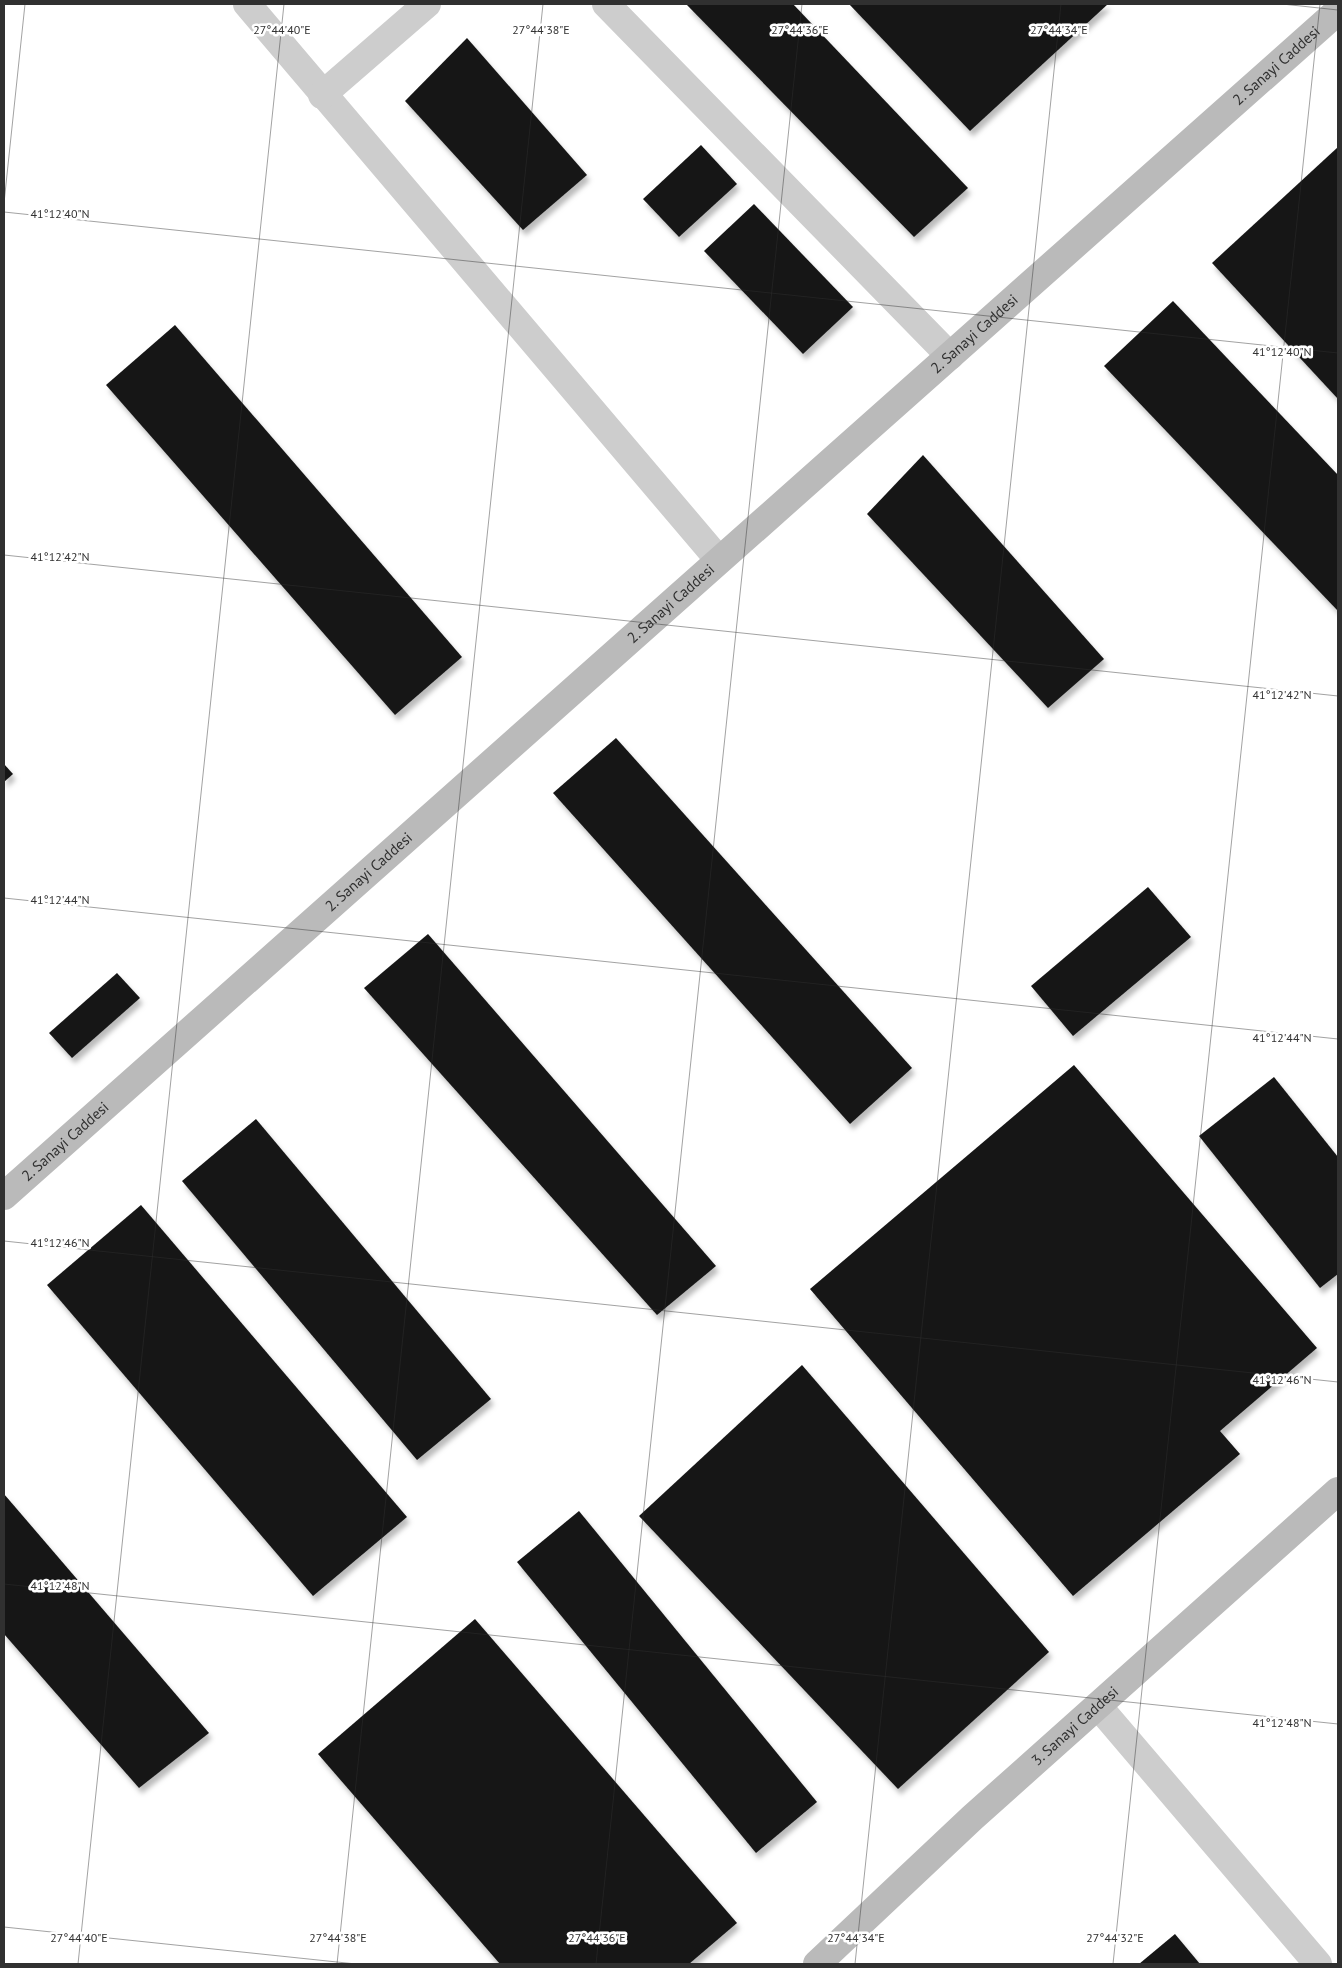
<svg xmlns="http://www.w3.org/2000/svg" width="1342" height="1968" font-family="'PT Sans',sans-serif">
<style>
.building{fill:#171717;filter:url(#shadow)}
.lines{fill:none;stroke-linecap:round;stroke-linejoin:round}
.street{stroke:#cdcdcd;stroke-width:28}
.secondary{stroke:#bababa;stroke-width:28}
.ticks{fill:none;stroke:#303030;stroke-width:1;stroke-opacity:0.45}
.labels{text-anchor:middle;stroke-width:5;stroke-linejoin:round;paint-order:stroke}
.street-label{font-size:15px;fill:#303030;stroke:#fff}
.ticks-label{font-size:12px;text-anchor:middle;fill:#303030;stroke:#fff;stroke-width:5;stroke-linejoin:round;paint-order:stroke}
</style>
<defs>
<filter id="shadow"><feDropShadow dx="3" dy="5.5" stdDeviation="2.5" flood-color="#0004"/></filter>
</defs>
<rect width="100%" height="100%" fill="#fff"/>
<!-- building -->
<g class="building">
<path d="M686 4H793L968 188 914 237Z"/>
<path d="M849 4H1108L970 131Z"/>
<path d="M467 38 587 175 523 230 405 101Z"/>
<path d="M701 145 737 184 679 237 643 199Z"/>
<path d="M1338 147V399L1212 263Z"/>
<path d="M754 204 853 307 803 354 704 251Z"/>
<path d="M1173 301 1338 475V611L1104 366Z"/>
<path d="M175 325 462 657 395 715 106 385Z"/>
<path d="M923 455 1104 659 1048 708 867 514Z"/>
<path d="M616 738 912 1068 850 1124 553 793Z"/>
<path d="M4 764 13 774 4 782Z"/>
<path d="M1148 887 1191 937 1073 1036 1031 986Z"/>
<path d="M428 934 716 1266 657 1315 364 988Z"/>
<path d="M117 973 140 998 72 1058 49 1033Z"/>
<path d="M1074 1065 1317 1348 1220 1431 1240 1454 1073 1596 810 1289Z"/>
<path d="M1274 1077 1338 1157V1274L1320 1288 1199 1136Z"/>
<path d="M256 1119 491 1399 417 1460 182 1181Z"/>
<path d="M141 1205 407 1517 313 1596 47 1285Z"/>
<path d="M802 1365 1049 1652 898 1789 639 1516Z"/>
<path d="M4 1494 209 1733 139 1788 4 1634Z"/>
<path d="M579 1511 817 1802 756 1853 517 1562Z"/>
<path d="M475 1619 737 1923 689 1964H500L318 1754Z"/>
<path d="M1175 1934 1200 1964H1139Z"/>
</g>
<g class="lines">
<!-- street -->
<g class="street">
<path d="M247 4 719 560"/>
<path d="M606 4 950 356"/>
<path d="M322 95 427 4"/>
<path d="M1098 1706 1318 1964"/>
</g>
<!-- secondary -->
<g class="secondary">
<path id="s1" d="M4 1196 1338 11"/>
<path id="s2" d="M817 1964 972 1818 1338 1491"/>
</g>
</g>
<!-- ticks -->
<path class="ticks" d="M1282 4 1338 10M4 203 25 4M4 212 1338 353M4 555 1338 696M4 898 1338 1039M4 1241 1338 1382M4 1584 1338 1724M4 1927 356 1964M78 1964 284 4M337 1964 543 4M596 1964 802 4M855 1964 1061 4M1113 1964 1320 4"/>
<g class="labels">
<!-- street labels -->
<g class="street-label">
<text dy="5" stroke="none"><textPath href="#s1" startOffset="1702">2. Sanayi Caddesi</textPath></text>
<text dy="5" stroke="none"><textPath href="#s1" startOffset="1298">2. Sanayi Caddesi</textPath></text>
<text dy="5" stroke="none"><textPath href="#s1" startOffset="892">2. Sanayi Caddesi</textPath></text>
<text dy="5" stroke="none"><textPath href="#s1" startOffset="488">2. Sanayi Caddesi</textPath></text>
<text dy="5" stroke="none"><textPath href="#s1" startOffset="82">2. Sanayi Caddesi</textPath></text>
<text dy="5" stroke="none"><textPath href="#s2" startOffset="351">3. Sanayi Caddesi</textPath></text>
</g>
</g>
<g class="ticks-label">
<text x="282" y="34">27°44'40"E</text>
<text x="541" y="34">27°44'38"E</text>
<text x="800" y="34">27°44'36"E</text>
<text x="1059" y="34">27°44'34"E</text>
<text x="60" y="218">41°12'40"N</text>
<text x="1282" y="356">41°12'40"N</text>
<text x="60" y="561">41°12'42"N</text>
<text x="1282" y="699">41°12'42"N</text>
<text x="60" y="904">41°12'44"N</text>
<text x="1282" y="1042">41°12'44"N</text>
<text x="60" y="1247">41°12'46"N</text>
<text x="1282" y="1384">41°12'46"N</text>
<text x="60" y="1590">41°12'48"N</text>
<text x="1282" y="1727">41°12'48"N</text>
<text x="79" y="1942">27°44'40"E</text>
<text x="338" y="1942">27°44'38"E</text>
<text x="597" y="1942">27°44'36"E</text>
<text x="856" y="1942">27°44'34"E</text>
<text x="1115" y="1942">27°44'32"E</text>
</g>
<!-- border -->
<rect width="1342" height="1968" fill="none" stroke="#303030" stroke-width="10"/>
</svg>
